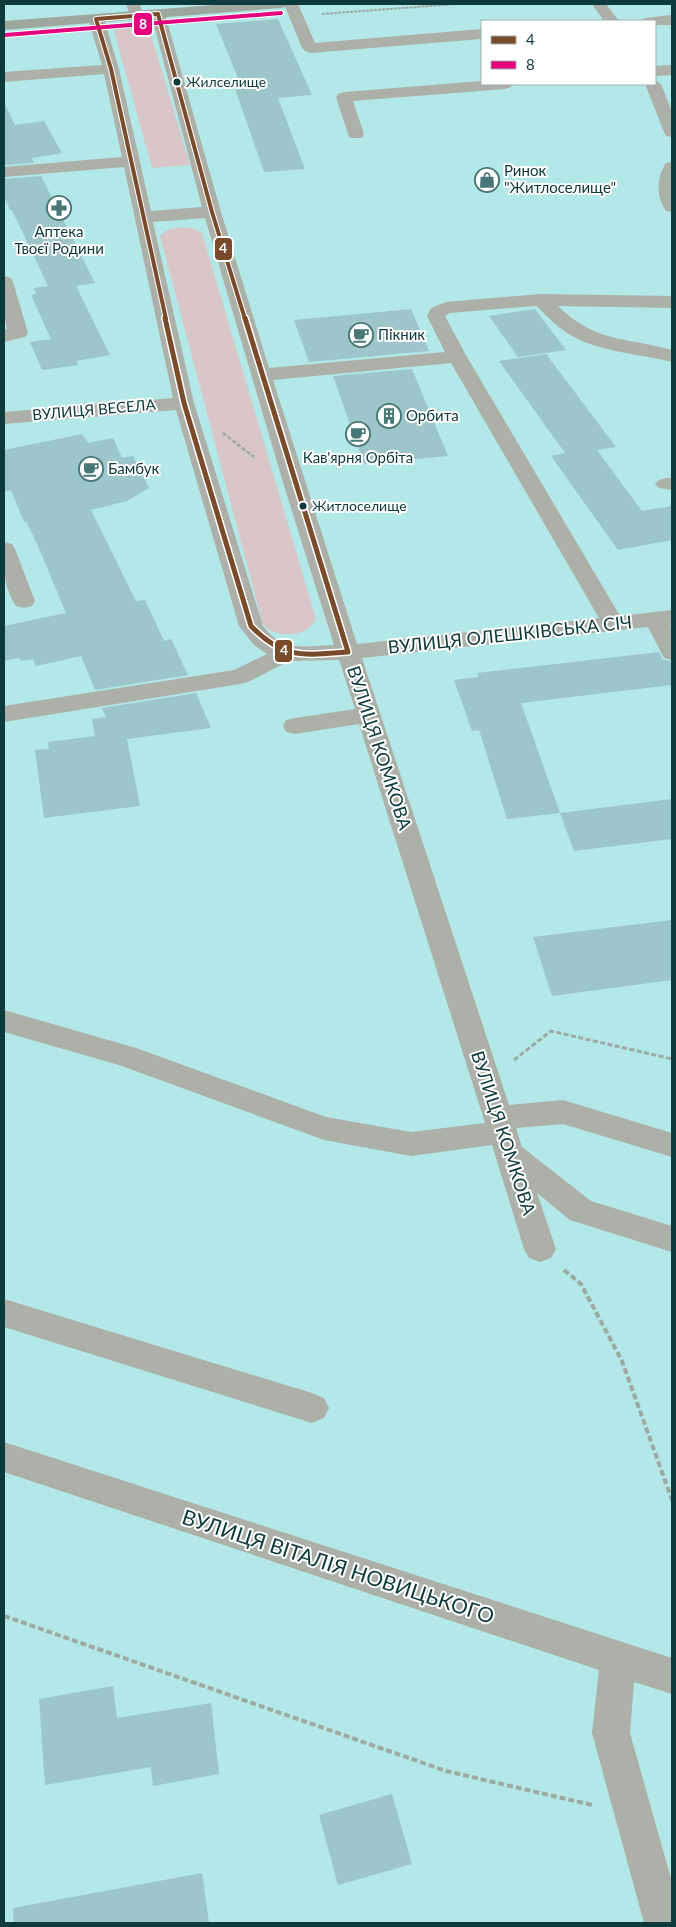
<svg xmlns="http://www.w3.org/2000/svg" width="676" height="1927" font-family="Lato,sans-serif">
<style>
.green{fill:#d8c6c9}
.building{fill:#9cc6ca}
.lines{fill:none;stroke-linecap:round;stroke-linejoin:round}
.path-far3{stroke:#9ca9a5;stroke-width:2;stroke-dasharray:3 1;stroke-linecap:butt}
.path-far2{stroke:#9ca9a5;stroke-width:2.5;stroke-dasharray:4 2;stroke-linecap:butt}
.path-far1{stroke:#9ca9a5;stroke-width:3;stroke-dasharray:5 2.5;stroke-linecap:butt}
.path{stroke:#9ca9a5;stroke-width:4;stroke-dasharray:6 3;stroke-linecap:butt}
.minor{fill:#adb0a8;fill-rule:evenodd}
.major{fill:#9ea79e;fill-rule:evenodd}
.bus-1-far1-casing{stroke:#fff;stroke-width:6}
.bus-1-casing{stroke:#fff;stroke-width:8}
.bus-2-casing{stroke:#fff;stroke-width:6}
.bus-1-far1{stroke:#7a4b2a;stroke-width:4}
.bus-1{stroke:#7a4b2a;stroke-width:5}
.bus-2{stroke:#e5007d;stroke-width:4}
.bus-dot{fill:#0d3a3a;stroke:#fff;stroke-width:2}
.labels{text-anchor:middle;stroke-width:4;stroke-linejoin:round;paint-order:stroke}
.far-bus-label{font-size:14px;fill:#0d3a3a;stroke:#fff;text-anchor:start}
.far-poi-label{font-size:15px;fill:#0d3a3a;stroke:#fff;text-anchor:start}
.far-street-label{font-size:15px;fill:#0d3a3a;stroke:#fff}
.street-label{font-size:18px;fill:#0d3a3a;stroke:#fff}
.near-street-label{font-size:21px;fill:#0d3a3a;stroke:#fff}
.line-badge{stroke:#fff;stroke-width:2}
.badge-label{font-size:14px;text-anchor:middle;font-weight:bold;fill:#fff}
</style>
<rect width="100%" height="100%" fill="#b2e8e7"/>
<!-- green -->
<g class="green">
<path d="M131 24 142 25 149 28 190 165 152 168 114 31 120 27Z"/>
<path d="M181 227 193 228 202 233 316 619C307 638 277 639 263 625L160 236 167 230Z"/>
</g>
<!-- building -->
<g class="building">
<path d="M278 19 312 95 278 98 305 169 264 172 233 83H240L216 24Z"/>
<path d="M4 102 15 125 44 121 62 153 32 158 34 163 4 165Z"/>
<path d="M41 176 95 283 76 286 110 355 76 361 78 365 42 370 30 342 51 339 31 295 36 294 34 288 48 286 12 210H10L4 196V179Z"/>
<path d="M411 309 429 351 309 362 294 320Z"/>
<path d="M535 309 566 350 518 357 489 316Z"/>
<path d="M546 354 616 447 597 450 642 511 672 506V540L618 550 551 456 565 453 499 361Z"/>
<path d="M412 369 448 456 364 464 333 376Z"/>
<path d="M82 434 88 443 113 438 122 458 133 456 149 488 127 501 91 510 136 601 145 600 164 641 171 639 188 675 95 690 81 656 36 666 33 659 21 661 19 658 4 661V626L66 613 38 546 26 521 24 522 11 490 4 492V450Z"/>
<path d="M659 652 662 659 670 661 672 666V685L521 703 560 813 507 819 479 730 472 731 454 680 479 677 477 673Z"/>
<path d="M196 693 211 728 127 739 140 806 44 818 35 750 49 749 48 742 95 736 92 719 106 717 102 708Z"/>
<path d="M672 799V839L574 851 560 813Z"/>
<path d="M672 920V980L552 996 533 937Z"/>
<path d="M113 1686 117 1718 211 1703 219 1774 153 1786 151 1767 45 1785 39 1699Z"/>
<path d="M392 1794 412 1864 338 1885 319 1815Z"/>
<path d="M202 1873 209 1923H14L13 1908Z"/>
</g>
<g class="lines">
<!-- path-far3 -->
<path class="path-far3" d="M322 14 456 4"/>
<!-- path-far2 -->
<path class="path-far2" d="M223 433 254 457"/>
<!-- path-far1 -->
<path class="path-far1" d="M514 1060 551 1031 672 1059"/>
<!-- path -->
<g class="path">
<path d="M564 1270 581 1284 622 1361 672 1500"/>
<path d="M4 1616 446 1771 592 1805"/>
</g>
<!-- minor -->
<g class="minor">
<path d="M126 4H140L143 15 141 18H131Z"/>
<path d="M284 4H298L315 43 482 29V39L310 53 305 51 302 48Z"/>
<path d="M592 4H606L619 21H604Z"/>
<path d="M158 10 163 11 165 14 221 212 269 368 445 352 427 316 431 308 446 302 541 294 672 296V308L558 306C596 343 625 337 672 350V362C640 354 601 352 572 336 558 328 548 317 536 306L450 313 445 316 467 357 620 616 672 610V624H670L672 628V660L664 658 648 627 362 658 509 1105 563 1100 672 1133V1157L563 1124 516 1128 522 1147 591 1201 672 1226V1252L570 1220 537 1193 556 1249 551 1258 540 1262 529 1258 524 1249 492 1145 411 1156 324 1140 119 1065 4 1032V1010L136 1048 326 1117 411 1132 485 1123 359 724 295 734 286 732 283 726 286 720 295 718 355 709 339 660 289 661 248 682 240 684 4 722V706L234 670 267 654 254 645 239 626 176 410 4 424V412L173 398 124 167 4 177V167L122 157 104 74 4 82V72L102 65 88 19 91 16H101L104 19 119 69 151 211 202 207 151 14 153 11ZM205 218 285 489 334 645C304 646 284 653 263 626L194 403 153 222ZM451 363 599 618 357 644 273 380Z"/>
<path d="M672 15V25H655V21H642L645 18Z"/>
<path d="M672 65V75L655 76V66Z"/>
<path d="M655 80 661 84 672 112V137L666 136 664 132 645 84H655Z"/>
<path d="M482 81V84H513L511 87 505 89 353 101 364 134 362 138H350L348 134 336 97 338 94 344 92Z"/>
<path d="M672 162V212L666 211C656 197 656 178 666 163Z"/>
<path d="M4 276 11 278 13 282 28 333 25 337 4 342V330L7 329 4 316Z"/>
<path d="M666 478H672V490L659 488 655 484 659 480Z"/>
<path d="M4 542 12 544 15 549 35 601 32 606 24 608 16 606C3 587 3 564 4 542Z"/>
<path d="M4 1299 312 1393 324 1398 329 1408 324 1418 312 1423 4 1327Z"/>
<path d="M4 1442 672 1658V1694L634 1682 630 1733 672 1882V1923H644L592 1733 599 1670 4 1472Z"/>
</g>
<!-- major -->
<path class="major" d="M227 4H287L285 7 280 8 4 30V21Z"/>
<defs>
<path id="bus-1-far1" d="M166 319 111 69 96 19 158 14 212 212 245 319"/>
<path id="bus-1" d="M165 318 184 403 251 626C283 660 305 655 348 652L245 318"/>
<path id="bus-2" d="M5 35 281 13"/>
</defs>
<!-- bus-1-far1 casing -->
<use href="#bus-1-far1" class="bus-1-far1-casing"/>
<!-- bus-1 casing -->
<use href="#bus-1" class="bus-1-casing"/>
<!-- bus-2 casing -->
<use href="#bus-2" class="bus-2-casing"/>
<!-- bus-1-far1 -->
<use href="#bus-1-far1" class="bus-1-far1"/>
<!-- bus-1 -->
<use href="#bus-1" class="bus-1"/>
<!-- bus-2 -->
<use href="#bus-2" class="bus-2"/>
</g>
<!-- icons -->
<defs>
<symbol id="shop-ring" viewBox="-11 -11 22 22"><circle r="9.5" fill="#fff" stroke="#477777" stroke-width="1.5"/><path d="M-5-2.5h2.3a2.7 3.5 0 0 1 5.4 0H5L5.5 6h-11ZM-1.5-2.5h3a1.5 2.3 0 0 0-3 0Z" fill="#477777"/></symbol>
<symbol id="pharmacy-ring" viewBox="-11 -11 22 22"><circle r="9.5" fill="#fff" stroke="#477777" stroke-width="1.5"/><path d="M-2-6h4v4h4v4h-4v4h-4v-4h-4v-4h4Z" fill="#477777"/></symbol>
<symbol id="cafe-ring" viewBox="-11 -11 22 22"><circle r="9.5" fill="#fff" stroke="#477777" stroke-width="1.5"/><path d="M-5.5-4.5H6V0H3Q3 3.5 0 3.5H-2.5Q-5.5 3.5-5.5 0ZM3-3.2v2h1.7v-2ZM-6 4.5H4V6H-6Z" fill="#477777"/></symbol>
<symbol id="building-ring" viewBox="-11 -11 22 22"><circle r="9.5" fill="#fff" stroke="#477777" stroke-width="1.5"/><path d="M-4-6H4V6H1V3H-1V6H-4ZM-2.5-4.3h1.7v1.8h-1.7ZM.8-4.3h1.7v1.8H.8ZM-2.5-1h1.7V.8h-1.7ZM.8-1h1.7V.8H.8Z" fill="#477777"/></symbol>
</defs>
<g fill-rule="evenodd">
<use href="#shop-ring" x="473" y="166" width="28" height="28"/>
<use href="#pharmacy-ring" x="45" y="194" width="28" height="28"/>
<use href="#cafe-ring" x="347" y="321" width="28" height="28"/>
<use href="#building-ring" x="375" y="402" width="28" height="28"/>
<use href="#cafe-ring" x="344" y="420" width="28" height="28"/>
<use href="#cafe-ring" x="77" y="455" width="28" height="28"/>
</g>
<!-- markers -->
<g class="bus-dot">
<circle cx="177" cy="82" r="4.5"/>
<circle cx="303" cy="506" r="4.5"/>
</g>
<g class="labels">
<!-- far-bus labels -->
<g class="far-bus-label">
<text x="186" y="87">Жилселище</text>
<text x="312" y="511">Житлоселище</text>
</g>
<!-- far-poi labels -->
<g class="far-poi-label">
<text x="504" y="176">Ринок<tspan x="504" dy="17">"Житлоселище"</tspan></text>
<text x="59" y="237" text-anchor="middle">Аптека<tspan x="59" dy="17">Твоєї Родини</tspan></text>
<text x="378" y="340">Пікник</text>
<text x="406" y="421">Орбита</text>
<text x="358" y="463" text-anchor="middle">Кав'ярня Орбіта</text>
<text x="108" y="474">Бамбук</text>
</g>
<!-- far-street labels -->
<g class="far-street-label">
<text transform="translate(94 410) rotate(-5)" y="5">ВУЛИЦЯ ВЕСЕЛА</text>
</g>
<!-- street labels -->
<g class="street-label">
<text transform="translate(510 635) rotate(-6)" y="6">ВУЛИЦЯ ОЛЕШКІВСЬКА СІЧ</text>
<text transform="translate(379 748) rotate(72)" y="6">ВУЛИЦЯ КОМКОВА</text>
<text transform="translate(503 1133) rotate(72)" y="6">ВУЛИЦЯ КОМКОВА</text>
</g>
<!-- near-street labels -->
<g class="near-street-label">
<text transform="translate(338 1567) rotate(18)" y="7">ВУЛИЦЯ ВІТАЛІЯ НОВИЦЬКОГО</text>
</g>
</g>
<g class="line-badge">
<rect x="133" y="12" width="20" height="24" rx="5" fill="#e5007d"/>
<rect x="214" y="237" width="19" height="24" rx="5" fill="#7a4b2a"/>
<rect x="274" y="639" width="19" height="24" rx="5" fill="#7a4b2a"/>
</g>
<g class="badge-label">
<text x="143" y="29">8</text>
<text x="223" y="253">4</text>
<text x="284" y="655">4</text>
</g>
<!-- border -->
<rect width="676" height="1927" fill="none" stroke="#0d3a3a" stroke-width="10"/>
<!-- legend -->
<rect x="481" y="20" width="175" height="65" fill="#ffffff" stroke="#9eb0b0"/>
<rect x="491" y="36" width="25" height="8" fill="#7a4b2a" stroke="#9eb0b0"/>
<text x="526" y="45" font-size="15" fill="#0d3a3a">4</text>
<rect x="491" y="61" width="25" height="8" fill="#e5007d" stroke="#9eb0b0"/>
<text x="526" y="70" font-size="15" fill="#0d3a3a">8</text>
</svg>
